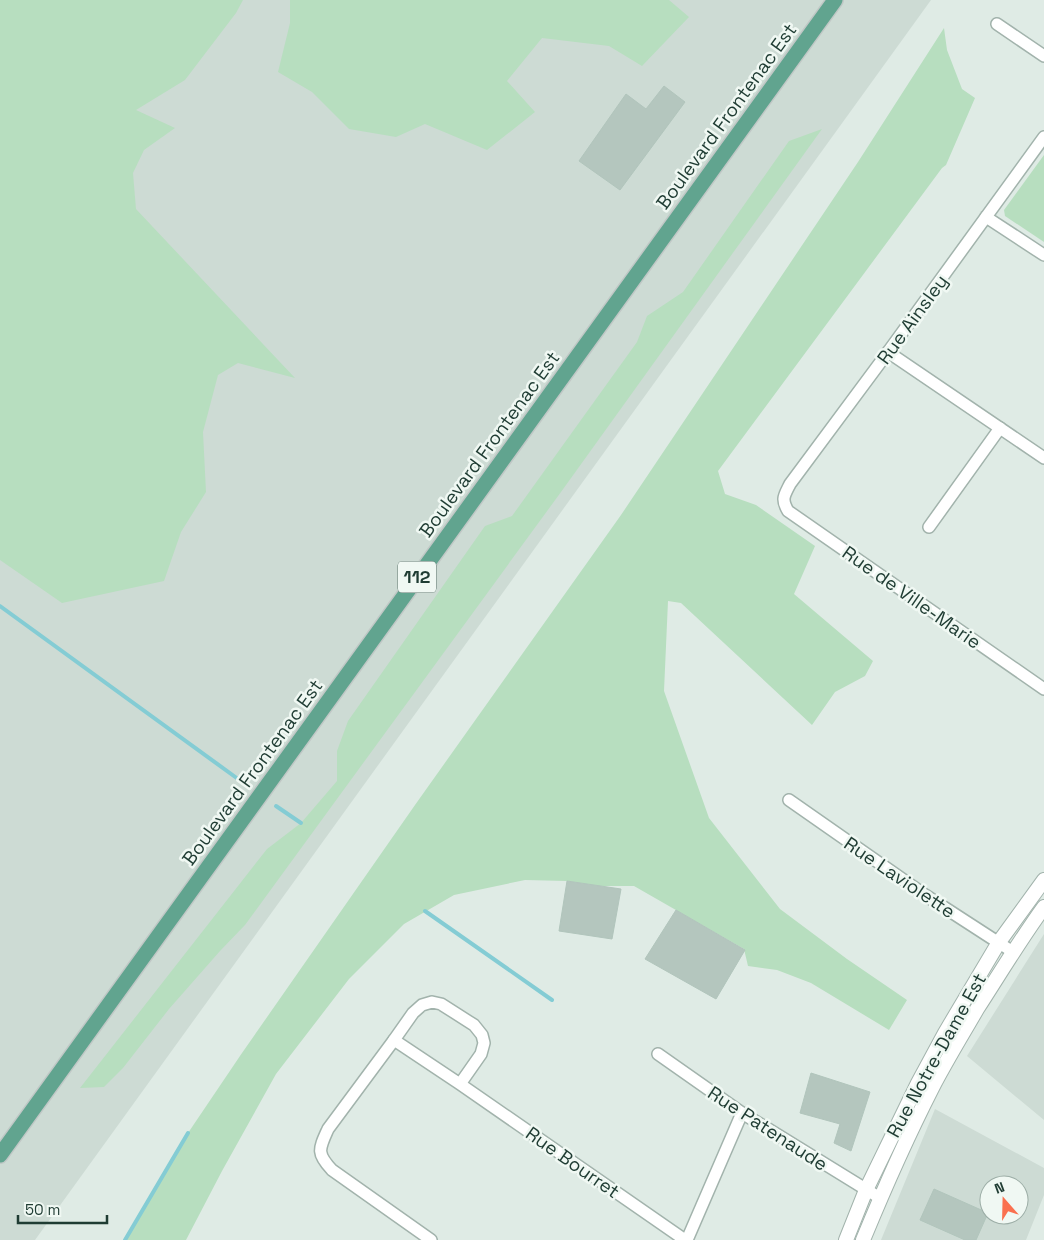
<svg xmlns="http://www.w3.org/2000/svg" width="1044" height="1240" font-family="'Space Grotesk',sans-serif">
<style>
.built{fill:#cddbd4;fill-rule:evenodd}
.green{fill:#b7debf}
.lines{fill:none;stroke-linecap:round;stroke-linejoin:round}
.stream{stroke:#84ccd4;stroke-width:4}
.building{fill:#b4c6be;stroke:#b1c5bc}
.minor-casing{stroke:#a2b3ac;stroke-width:14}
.tertiary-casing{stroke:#a2b3ac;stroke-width:16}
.primary-casing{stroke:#c0c8c6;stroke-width:18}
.minor{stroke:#fff;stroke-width:11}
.tertiary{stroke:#fff;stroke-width:14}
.primary{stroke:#61a48f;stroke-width:15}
.labels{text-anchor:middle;stroke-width:5;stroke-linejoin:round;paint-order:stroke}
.shield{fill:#f0f8f3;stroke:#5e746d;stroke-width:1}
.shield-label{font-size:18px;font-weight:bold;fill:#1f3c33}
.street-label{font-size:19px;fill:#1f3c33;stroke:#f0f8f3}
</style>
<rect width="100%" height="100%" fill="#dfebe5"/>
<!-- built -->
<g class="built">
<path d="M0 0H931L35 1240H0Z"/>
<path d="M1044 934V1120L967 1056Z"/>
<path d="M935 1109 1044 1168V1195L1026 1240H881ZM989 1185H1019V1215H989Z"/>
</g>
<!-- green -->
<g class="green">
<path d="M0 0H243L236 13 185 80 136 110 175 128 144 150 133 173 136 209 295 378 238 363 218 375 203 432 206 492 181 532 164 581 62 603 0 560Z"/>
<path d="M290 0H669L689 17 642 66 609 46 542 38 507 81 535 112 487 150 425 124 396 137 349 129 312 92 278 72 290 23Z"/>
<path d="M944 28 947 50 962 89 975 98 946 165 942 168 718 471 725 494 756 505 815 546 794 594 873 661 865 676 835 692 812 725 681 603 668 601 664 691 709 818 780 909 847 959 907 1000 889 1030 811 983 777 970 748 966 744 949 634 886H599L567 881 525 880 454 895 404 924 349 979 276 1074 222 1171 186 1240H125L188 1133 242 1053 415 805 621 515 858 162Z"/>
<path d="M822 129 561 492 245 925 220 951 169 1009 123 1068 104 1087 80 1088 267 849 301 823 337 781V751L348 721 485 526 512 516 637 342 647 316 683 292 789 141Z"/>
<path d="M1044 155V242L1005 216 1004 210Z"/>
</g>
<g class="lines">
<!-- stream -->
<g class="stream">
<path d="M0 606 238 779"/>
<path d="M276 806 301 823"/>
<path d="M425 911 552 1000"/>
<path d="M125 1240 188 1133"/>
</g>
</g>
<!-- building -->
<g class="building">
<path d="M664 86 685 102 620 190 579 161 626 94 646 109Z"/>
<path d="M567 881 621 889 612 939 559 931Z"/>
<path d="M676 910 745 950 716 999 645 959Z"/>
<path d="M811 1073 870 1092 851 1151 834 1143 840 1124 800 1113Z"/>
<path d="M934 1189 988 1213 976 1240H965L920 1220Z"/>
</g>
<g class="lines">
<defs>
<g id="minor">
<path d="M997 24 1044 56"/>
<path d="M1044 137 888 352 790 484C784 496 781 499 788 511L1044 689"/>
<path d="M986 217 1044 255"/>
<path d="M888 352 1044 458"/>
<path d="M929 527 1000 428"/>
<path d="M789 800 925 895 1013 952"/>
<path d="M394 1040 328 1129C319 1149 316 1153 332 1170L431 1240"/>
<path d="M658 1054 742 1113 880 1198"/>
<path d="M460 1084 481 1054 484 1043 482 1035 474 1025 441 1004 432 1002 422 1005 413 1013 394 1040 460 1084 685 1240"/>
<path d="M687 1240 742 1113"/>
</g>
<g id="tertiary">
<path d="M846 1240 866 1190 918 1083 945 1033 999 942 1044 880"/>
<path d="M863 1240C884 1189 907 1137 932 1088 946 1061 962 1035 977 1009 999 975 1020 940 1044 907"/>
</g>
<path id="primary" d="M0 1155 835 0"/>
</defs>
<!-- minor casing -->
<use href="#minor" class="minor-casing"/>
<!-- tertiary casing -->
<use href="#tertiary" class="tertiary-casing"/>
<!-- primary casing -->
<use href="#primary" class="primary-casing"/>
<!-- minor -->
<use href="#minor" class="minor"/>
<!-- tertiary -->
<use href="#tertiary" class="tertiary"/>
<!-- primary -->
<use href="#primary" class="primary"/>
</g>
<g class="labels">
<!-- shield labels -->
<rect class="shield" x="398" y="561.5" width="38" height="31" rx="4"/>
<g class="shield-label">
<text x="417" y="583">112</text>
</g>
<!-- street labels -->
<g class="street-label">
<text transform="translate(726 116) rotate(-54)" y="7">Boulevard Frontenac Est</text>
<text transform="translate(912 319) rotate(-54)" y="7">Rue Ainsley</text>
<text transform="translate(489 444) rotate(-54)" y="7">Boulevard Frontenac Est</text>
<text transform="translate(912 597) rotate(35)" y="7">Rue de Ville-Marie</text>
<text transform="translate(252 772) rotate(-54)" y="7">Boulevard Frontenac Est</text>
<text transform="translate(900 877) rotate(34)" y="7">Rue Laviolette</text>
<text transform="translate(936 1055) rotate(-61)" y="7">Rue Notre-Dame Est</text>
<text transform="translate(768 1128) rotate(33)" y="7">Rue Patenaude</text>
<text transform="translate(573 1162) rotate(35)" y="7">Rue Bourret</text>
</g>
</g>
<!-- north arrow -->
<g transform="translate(1004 1200) rotate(340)"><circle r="24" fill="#f0f8f3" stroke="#9cada6"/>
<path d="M0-4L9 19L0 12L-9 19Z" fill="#fa704f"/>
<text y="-8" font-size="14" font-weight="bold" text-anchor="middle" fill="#1f3c33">N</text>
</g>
<!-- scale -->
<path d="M18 1215v8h89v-8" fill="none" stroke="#1f3c33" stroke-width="2.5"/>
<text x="25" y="1215" font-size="15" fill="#1f3c33" stroke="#f0f8f3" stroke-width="4" paint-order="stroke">50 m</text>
</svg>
